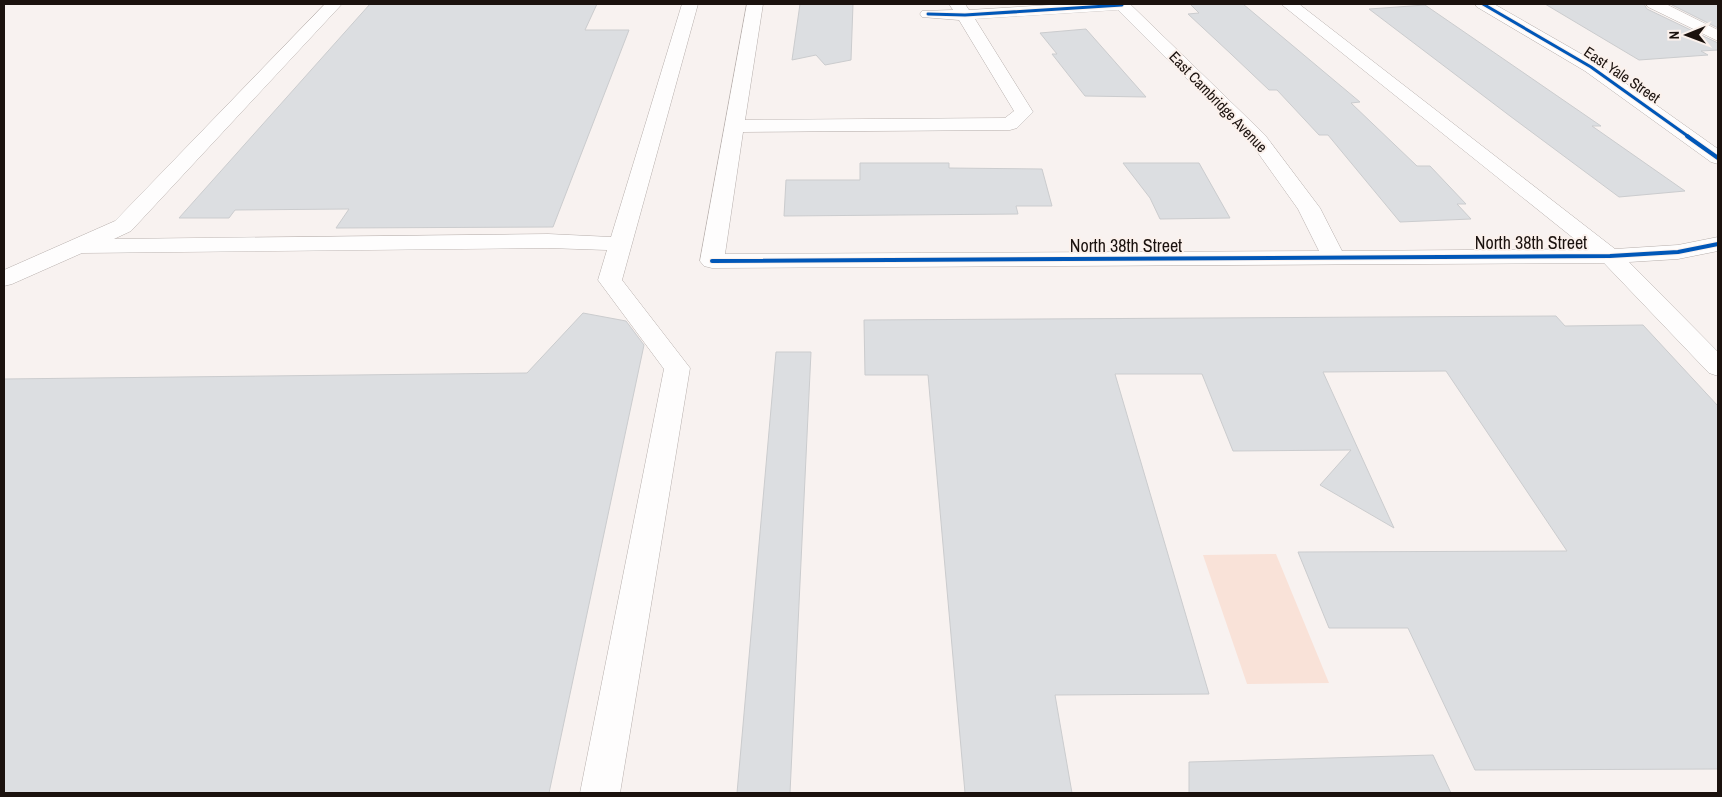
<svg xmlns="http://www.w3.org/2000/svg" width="1722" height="797" font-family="'Archivo Narrow',sans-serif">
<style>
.green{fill:#f9e2d8}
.building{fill:#dcdee1;stroke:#cbccce}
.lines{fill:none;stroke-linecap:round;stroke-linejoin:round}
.minor-casing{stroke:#b7afac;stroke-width:1}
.minor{fill:#fefdfd;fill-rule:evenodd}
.cycleway-far1-casing{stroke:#fbf1ec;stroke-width:5}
.cycleway-casing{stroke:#fbf1ec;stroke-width:6}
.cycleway-far1{stroke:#0057b8;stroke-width:3}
.cycleway{stroke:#0057b8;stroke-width:4}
.labels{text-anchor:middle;stroke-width:4;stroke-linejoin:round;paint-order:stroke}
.far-street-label{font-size:15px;fill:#1b120e;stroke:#fbf1ec}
.street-label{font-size:18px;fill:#1b120e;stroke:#fbf1ec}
</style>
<rect width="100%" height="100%" fill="#f8f2f0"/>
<!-- green -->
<path class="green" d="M1276 554 1329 683 1247 684 1203 555Z"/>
<!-- building -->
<g class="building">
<path d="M370 4H597L585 30H629L553 227 336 228 349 209 235 210 229 218H179Z"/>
<path d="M800 4H853L851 60 825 65 816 55 792 60Z"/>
<path d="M1190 4H1243L1360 102 1351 103 1417 166H1430L1466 204H1457L1471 219 1400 222 1328 135H1319L1277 90H1269L1231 54 1188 14 1199 13Z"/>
<path d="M1545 4H1644L1647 9 1718 43V50L1701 51 1708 55 1639 60Z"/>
<path d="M1670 4H1718V28Z"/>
<path d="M1425 5 1601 126H1592L1685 191 1619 197 1510 116 1369 9Z"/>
<path d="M1086 29 1146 97 1085 96 1052 54H1057L1040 33Z"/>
<path d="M860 163H949V168L1042 169 1052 206H1016L1018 214 784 216 786 180H860Z"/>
<path d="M1123 163H1199L1230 218 1160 219 1150 198Z"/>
<path d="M583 313 626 321 644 345 549 793H4V379L527 373Z"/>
<path d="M1556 316 1565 326 1643 325 1718 406V769L1475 770 1408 628H1329L1298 552 1567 551 1446 371 1323 372 1394 528 1320 485 1351 450 1233 451 1202 374H1115L1209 694 1055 695 1072 793H965L928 375H865L864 320Z"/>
<path d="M776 352H811L790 793H737Z"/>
<path d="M1433 755 1451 793H1189V762Z"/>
</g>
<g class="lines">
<defs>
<g id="minor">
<path d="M325 4H342L131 231 114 239 548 234 611 237 682 4H698L622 280 690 368 620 793H580L664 369 598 280 607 250 548 248 82 253 12 284 4 286V270L115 221Z"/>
<path d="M747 4H763L745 120 1005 118 1014 111 959 20 922 17 920 14 922 11 953 10 949 4H965L969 10 1067 4H1130L1265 135 1320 208 1342 251 1587 249 1281 4H1299L1615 249 1678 245 1718 237V251L1678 259 1629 262 1718 352V376L1709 373 1604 263 712 268 704 266 700 261ZM1118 10 1251 143 1298 209 1319 251 725 254 743 132 1010 130 1017 128 1033 112 975 19Z"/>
<path d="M1475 4H1494L1597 63 1718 149V164L1711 162 1585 71 1477 7Z"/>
<path d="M1646 4H1666L1718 30V41L1648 7Z"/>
</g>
</defs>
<!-- minor casing -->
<use href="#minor" class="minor-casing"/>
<!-- minor -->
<use href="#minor" class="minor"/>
<defs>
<g id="cycleway-far1">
<path d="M1483 4 1591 67 1689 137"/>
<path d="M928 14 965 15 1122 5"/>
</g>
<g id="cycleway">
<path d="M1687 136 1718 158"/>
<path d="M712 261 1610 256 1678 252 1718 244"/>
</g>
</defs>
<!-- cycleway-far1 casing -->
<use href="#cycleway-far1" class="cycleway-far1-casing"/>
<!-- cycleway casing -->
<use href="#cycleway" class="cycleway-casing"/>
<!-- cycleway-far1 -->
<use href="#cycleway-far1" class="cycleway-far1"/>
<!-- cycleway -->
<use href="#cycleway" class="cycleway"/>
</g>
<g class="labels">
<!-- far-street labels -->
<g class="far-street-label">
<text transform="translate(1622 75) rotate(34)" y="5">East Yale Street</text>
<text transform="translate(1218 102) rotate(46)" y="5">East Cambridge Avenue</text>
</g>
<!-- street labels -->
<g class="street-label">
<text x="1531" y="249">North 38th Street</text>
<text x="1126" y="252">North 38th Street</text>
</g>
</g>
<!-- border -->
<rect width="1722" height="797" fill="none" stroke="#1b120e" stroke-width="10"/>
<!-- north arrow -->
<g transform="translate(1687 35) rotate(269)" stroke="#fbf1ec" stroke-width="4" paint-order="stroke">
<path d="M0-4L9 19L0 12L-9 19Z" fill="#1b120e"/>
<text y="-8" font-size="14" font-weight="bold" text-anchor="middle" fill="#1b120e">N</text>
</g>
</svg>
